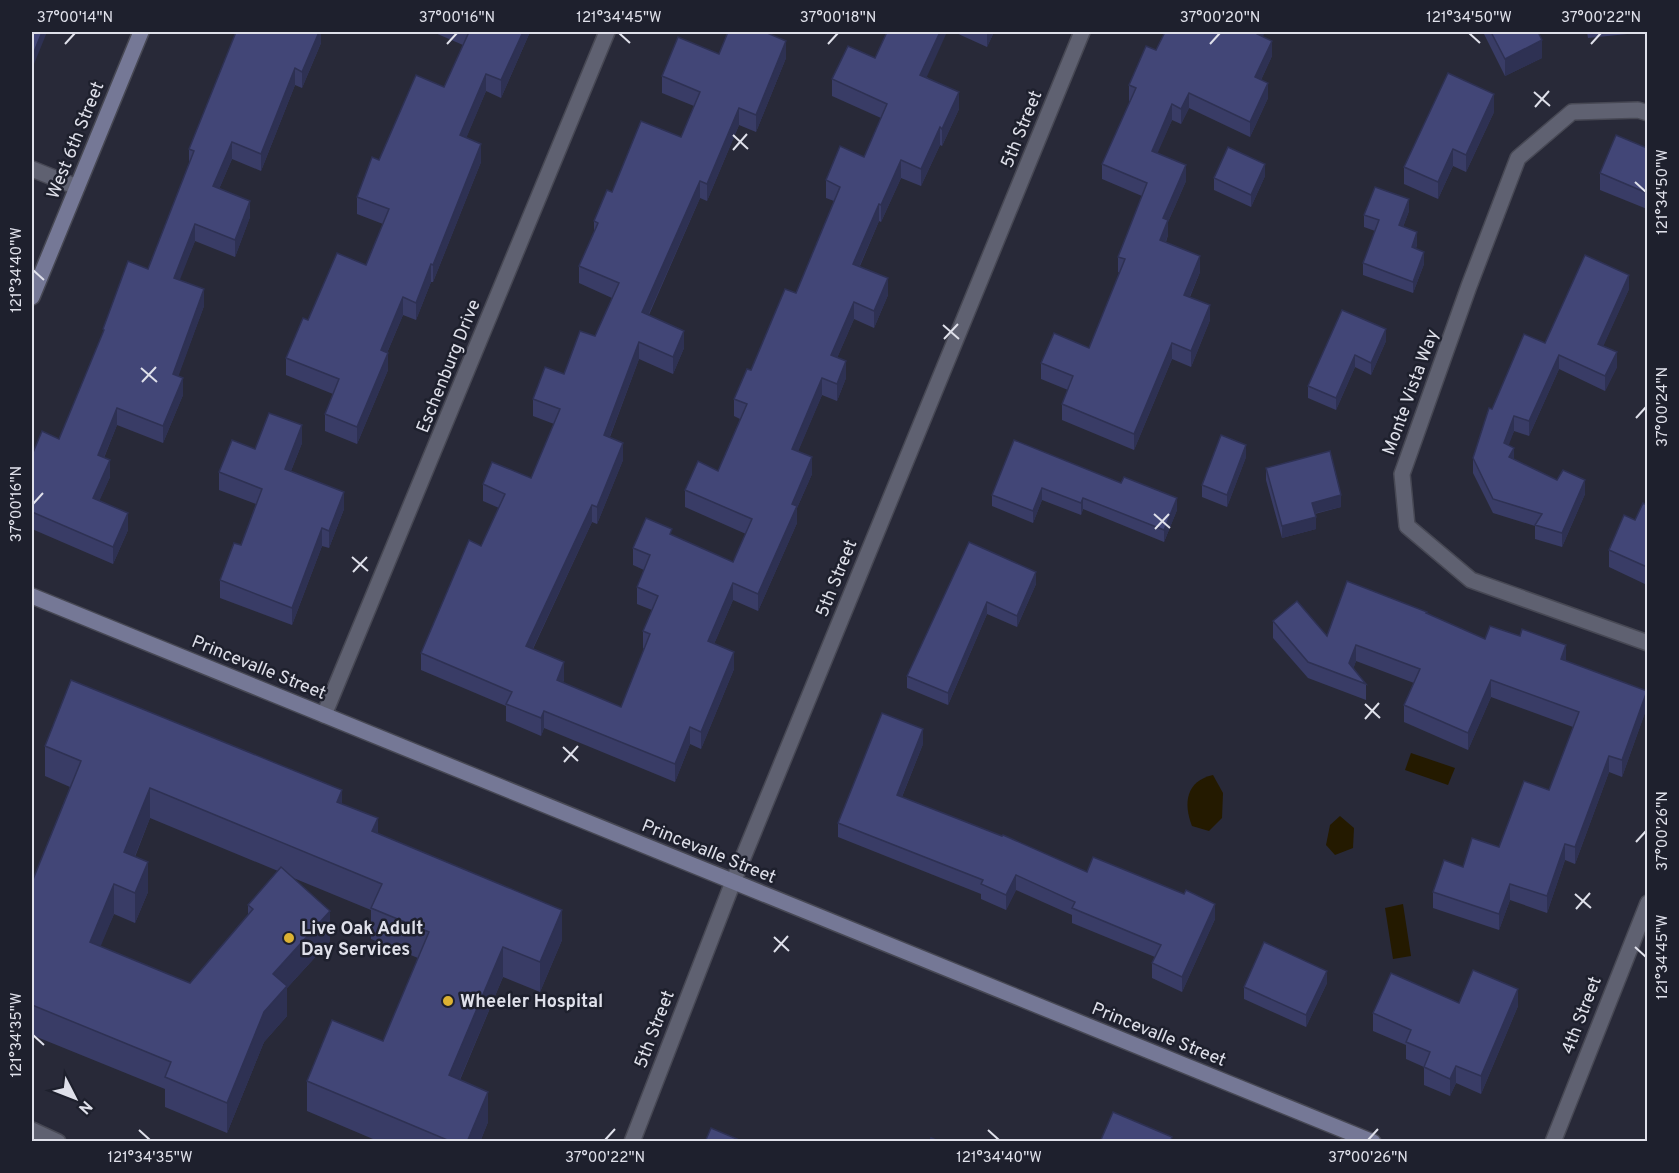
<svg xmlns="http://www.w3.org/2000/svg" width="1679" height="1173" font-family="Overpass,sans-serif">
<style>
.water{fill:#241a00}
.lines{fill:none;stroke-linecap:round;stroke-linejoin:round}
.street-casing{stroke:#474854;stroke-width:18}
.secondary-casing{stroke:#474854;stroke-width:18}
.street{stroke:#5f6171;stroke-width:15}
.secondary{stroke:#757896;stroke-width:15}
.wall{fill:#393c66;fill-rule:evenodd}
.shaded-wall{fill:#2e3153}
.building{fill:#424677;stroke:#2e3153;stroke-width:1.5}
.ticks{fill:none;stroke:#dfe0ea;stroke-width:2}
.poi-dot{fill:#dcb233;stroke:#1e202d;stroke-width:2}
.labels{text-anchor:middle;stroke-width:5;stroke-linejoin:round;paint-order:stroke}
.street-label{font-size:18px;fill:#dfe0ea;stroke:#1e202d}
.poi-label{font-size:18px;font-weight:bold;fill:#dfe0ea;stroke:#1e202d;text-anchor:start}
.neatline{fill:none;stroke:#dfe0ea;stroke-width:2}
.ticks-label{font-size:15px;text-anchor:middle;fill:#dfe0ea}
</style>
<rect width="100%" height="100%" fill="#282938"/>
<!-- water -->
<g class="water">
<path d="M1411 753 1455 768 1448 785 1405 770Z"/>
<path d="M1213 775 1223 793 1222 818 1209 831 1192 826C1183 803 1186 781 1213 775Z"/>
<path d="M1340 816 1354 828 1353 848 1335 855 1326 845 1330 825Z"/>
<path d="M1403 904 1411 956 1393 959 1385 908Z"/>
</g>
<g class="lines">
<defs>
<g id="street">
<path d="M1648 113 1638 110 1572 112 1518 158 1469 286 1402 474 1407 526 1471 580 1648 643"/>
<path d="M32 169 77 187"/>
<path d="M324 715 607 32"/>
<path d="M32 1130 58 1142"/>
<path d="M632 1142 733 882 1082 32"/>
<path d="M1553 1142 1648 903"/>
</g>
<g id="secondary">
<path d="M32 297 141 32"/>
<path d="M32 596 1373 1142"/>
</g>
</defs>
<!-- street casing -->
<use href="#street" class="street-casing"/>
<!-- secondary casing -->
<use href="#secondary" class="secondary-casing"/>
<!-- street -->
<use href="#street" class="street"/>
<!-- secondary -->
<use href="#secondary" class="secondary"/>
</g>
<!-- wall -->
<g class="wall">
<path d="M321 32V43L302 88 295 85 261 171 232 159 219 189 250 217 235 257 195 241 179 280 204 306 178 376 183 395 163 443 117 425 104 458 110 477 99 501 128 530 113 564 32 529V455L59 439 103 333V329L148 269 189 163V149Z"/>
<path d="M433 32H530L501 98 486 91 466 138 481 162 433 282H431L416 320 403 315 387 353 388 370 357 444 325 431V414L333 394 286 375V358L308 320 366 265 383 224 357 214V197L379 160 444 87 463 45Z"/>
<path d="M728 32H772L770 34 786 58 756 132 739 125 707 201 700 198 649 315 684 348 673 374 639 359 610 437 623 460 597 524 592 522 533 649 564 679 563 683 621 707 644 649 643 648V631L652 610 637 604V587L644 570 633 565V548L672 535 733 562 746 534 685 507V490L718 471 740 419 734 416V399L796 293 834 201 826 198V180L864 157 881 118 832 96V79L875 58 927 77 959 109 942 146 940 145 921 186 901 178 881 222 879 221 860 266 888 295 874 328 854 319 837 358 846 378 837 401 822 395 798 451 812 474 797 508V523L758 611 733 600 714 644 734 669 701 749 690 744 675 782 544 728 541 736 506 721V706L421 670V653L481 546 499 508 483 501V484L531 478 554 424 533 416V399L564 374 595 336 612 298 579 283V266L594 234V221L612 192 681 137 694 106 662 93V76L719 54Z"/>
<path d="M954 32H994L987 47Z"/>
<path d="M1483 32H1538L1542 58 1505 76Z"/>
<path d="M1587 32H1647L1588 38Z"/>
<path d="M1263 37 1272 56 1261 80 1268 98 1250 137 1189 108 1181 124 1172 120 1157 153 1186 181 1168 222V235L1166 242 1200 272 1190 297 1210 320 1191 367 1172 359 1134 450 1062 420V404L1068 390 1041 379V363L1089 348 1120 273 1118 272V257L1142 196 1102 179V164L1130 101H1129V85L1156 50Z"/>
<path d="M1494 112 1466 172 1453 166 1438 199 1404 184V167Z"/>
<path d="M1647 148V209L1600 190V173Z"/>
<path d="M1265 176 1251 207 1214 190V178Z"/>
<path d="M1409 211 1403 227 1417 244 1416 249 1424 264 1413 293 1363 275V263L1375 231 1364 227V215Z"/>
<path d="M1629 289 1603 346 1617 367 1605 391 1559 369 1529 436 1514 431 1508 445 1514 460 1585 494 1562 547 1535 539V526L1493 513 1473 473V458L1492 409 1545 343Z"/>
<path d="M1342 310 1386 341 1371 375 1355 367 1336 410 1308 398V386Z"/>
<path d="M1014 440 1177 510 1164 542 1083 509 1081 515 1042 500 1033 523 992 506V495Z"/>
<path d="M302 443 291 471 344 509 329 548 322 546 292 625 220 598V580L241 545 256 504 219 490V472L255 449Z"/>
<path d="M1246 457 1227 507 1202 497V485Z"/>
<path d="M1266 468 1341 507 1315 514 1316 529 1282 538 1266 480Z"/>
<path d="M1647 505V585L1609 567V550Z"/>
<path d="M969 542 1036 584 1017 627 987 614 948 705 907 688V676Z"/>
<path d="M1427 613 1485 639 1566 661 1647 707 1622 777 1609 772 1575 864 1565 860 1547 913 1510 900 1499 930 1433 908V892L1463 867 1499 847 1549 790 1573 727 1491 697 1468 750 1404 722V705L1414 683 1356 661 1353 669 1366 684V700L1308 678 1273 638V621L1327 636Z"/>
<path d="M923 744 902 797 1087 872 1215 919 1182 992 1152 978V963L1155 957 1072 923V915L1016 890 1006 910 981 899V894L838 837V823Z"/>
<path d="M45 746 342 804 378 834 562 940 540 992 503 977 460 1080 488 1122 480 1142H380L307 1111V1081L383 1041 418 958 371 939V910L291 877 330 941 287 988V1016L264 1042 227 1133 165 1107V1089L32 1035V882L70 787 45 776ZM150 818 278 871 248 905V915L190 983 100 946 114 914 135 923 148 892 135 857Z"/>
<path d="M1327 983 1306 1027 1244 999V987Z"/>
<path d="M1459 1003 1518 1006 1481 1094 1456 1083 1450 1096 1424 1085V1067L1406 1059V1045L1373 1031V1013Z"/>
</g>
<!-- shaded-wall -->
<g class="shaded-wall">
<path d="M42 32H47L32 69V57Z"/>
<path d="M319 32H321V43L302 88V72Z"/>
<path d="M523 32H530L501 98V80Z"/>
<path d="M940 32H947L920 92V75Z"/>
<path d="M987 32H994L987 47Z"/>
<path d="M1258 32H1265L1257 50V34Z"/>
<path d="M1542 40V58L1505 76V59Z"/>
<path d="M786 41V58L756 132V115Z"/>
<path d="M1272 41V56L1255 93V77Z"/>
<path d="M295 68V85L261 171V154Z"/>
<path d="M486 74V91L460 153V135Z"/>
<path d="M1268 83V98L1250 137V122Z"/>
<path d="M959 92V109L942 146V129Z"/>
<path d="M1189 93V108L1181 124V109Z"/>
<path d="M1494 94V112L1466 172V155Z"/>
<path d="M1172 104V120L1152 166V151Z"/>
<path d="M739 108V125L707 201V184Z"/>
<path d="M940 127V145L921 186V169Z"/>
<path d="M232 142V159L213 203V186Z"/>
<path d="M481 144V162L433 282V265Z"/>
<path d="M1453 149V166L1438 199V182Z"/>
<path d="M901 160V178L881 222V205Z"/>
<path d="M1265 164V176L1251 207V195Z"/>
<path d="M1186 165V181L1168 222V235L1160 256V240L1163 218Z"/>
<path d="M700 181V198L642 329V312Z"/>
<path d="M1409 199V211L1399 237V225Z"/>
<path d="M250 201V217L235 257V240Z"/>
<path d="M879 204V221L853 281V264Z"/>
<path d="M195 224V241L174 295V278Z"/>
<path d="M1417 232V244L1412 259V247Z"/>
<path d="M1424 252V264L1413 293V282Z"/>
<path d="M1200 256V272L1184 310V295Z"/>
<path d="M431 264V282L416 320V303Z"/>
<path d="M1629 275V289L1598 358V344Z"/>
<path d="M888 278V295L874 328V311Z"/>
<path d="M204 289V306L173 391V374Z"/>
<path d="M403 297V315L381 367V350Z"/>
<path d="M854 302V319L831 372V355Z"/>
<path d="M1210 305V320L1191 367V351Z"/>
<path d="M1386 329V341L1371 375V363Z"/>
<path d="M684 331V348L673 374V357Z"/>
<path d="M639 342V359L604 452V435Z"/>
<path d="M1172 343V359L1134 450V434Z"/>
<path d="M1617 352V367L1605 391V376Z"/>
<path d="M388 353V370L357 444V427Z"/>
<path d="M1355 355V367L1336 410V398Z"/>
<path d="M1559 355V369L1529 436V421Z"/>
<path d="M846 361V378L837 401V384Z"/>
<path d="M183 378V395L163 443V426Z"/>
<path d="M822 378V395L792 466V449Z"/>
<path d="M117 408V425L98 472V455Z"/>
<path d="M1514 416V431L1504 458V443Z"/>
<path d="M302 425V443L285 486V469Z"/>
<path d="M623 443V460L597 524V507Z"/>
<path d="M1246 445V457L1227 507V495Z"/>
<path d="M1514 448V462L1509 457Z"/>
<path d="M812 457V474L797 508V523L758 611V594L792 504Z"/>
<path d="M110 460V477L93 515V498Z"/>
<path d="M1585 480V494L1562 547V533Z"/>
<path d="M1042 488V500L1033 523V511Z"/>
<path d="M344 492V509L329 548V531Z"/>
<path d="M1341 495V507L1312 514V503Z"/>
<path d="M1083 498V509L1081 515V503Z"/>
<path d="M1177 498V510L1164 542V530Z"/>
<path d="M592 505V522L526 663V646Z"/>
<path d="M128 513V530L113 564V547Z"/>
<path d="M1316 517V529L1282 538V526Z"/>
<path d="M322 528V546L292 625V608Z"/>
<path d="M1036 572V584L1017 627V616Z"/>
<path d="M733 583V600L708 658V641Z"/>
<path d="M987 602V614L948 705V693Z"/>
<path d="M1356 645V661L1350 678 1349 663Z"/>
<path d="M1566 645V662L1561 659Z"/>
<path d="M734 652V669L701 749V732Z"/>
<path d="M564 662V679L557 697V680Z"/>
<path d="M1491 680V697L1468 750V733Z"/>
<path d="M1647 691V707L1622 777V760Z"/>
<path d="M544 711V728L541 736V718Z"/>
<path d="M690 727V744L675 782V764Z"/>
<path d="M923 729V744L897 809V795Z"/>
<path d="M1609 756V772L1575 864V847Z"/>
<path d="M150 788V818L124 883V852Z"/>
<path d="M342 790V820L337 802Z"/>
<path d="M378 818V848L372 831Z"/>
<path d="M1565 844V860L1547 913V896Z"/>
<path d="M148 862V892L135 923V893Z"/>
<path d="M1016 875V890L1006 910V895Z"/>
<path d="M114 884V914L90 972V942Z"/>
<path d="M1510 884V900L1499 930V914Z"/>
<path d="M1215 904V919L1182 992V977Z"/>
<path d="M562 910V940L540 992V962Z"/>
<path d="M330 911V941L287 988V1016L264 1042 227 1133V1103L273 974Z"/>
<path d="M503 947V977L449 1105V1075Z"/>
<path d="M1327 971V983L1306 1027V1015Z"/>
<path d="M1518 989V1006L1481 1094V1076Z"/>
<path d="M1456 1066V1083L1450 1096V1079Z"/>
<path d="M488 1092V1122L480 1142H467Z"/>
</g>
<!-- building -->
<g class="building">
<path d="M32 32H42L32 57Z"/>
<path d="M236 32H319L302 72 295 68 261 154 232 142 213 186 250 201 235 240 195 224 174 278 204 289 173 374 183 378 163 426 117 408 98 455 110 460 93 498 128 513 113 547 32 512V455L42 431 59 439 104 330 103 329 128 261 148 269 194 151 189 149Z"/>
<path d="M469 32H523L501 80 486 74 460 135 481 144 433 265 431 264 416 303 403 297 381 350 388 353 357 427 325 414 339 379 286 358 303 318 308 320 337 253 366 265 389 209 357 197 372 157 379 160 416 75 444 87Z"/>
<path d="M728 32H765L786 41 756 115 739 108 707 184 700 181 642 312 684 331 673 357 639 342 604 435 623 443 597 507 592 505 526 646 564 662 557 680 621 707 650 634 643 631 658 596 637 587 650 555 633 548 646 518 672 529 670 534 733 562 752 519 685 490 698 461 718 471 747 404 734 399 747 369 751 370 785 289 796 293 840 187 826 180 840 146 864 157 887 104 832 79 848 46 875 58 887 32H940L920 75 959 92 942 129 940 127 921 169 901 160 881 205 879 204 853 264 888 278 874 311 854 302 831 355 846 361 837 384 822 378 792 449 812 457 792 504 797 506 758 594 733 583 708 641 734 652 701 732 690 727 675 764 544 711 541 718 506 704 512 692 421 653 469 540 481 546 505 494 483 484 492 462 531 478 560 409 533 399 545 367 564 374 580 331 595 336 619 283 579 266 598 223 594 221 607 190 612 192 641 121 681 137 700 92 662 76 678 37 719 54Z"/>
<path d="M1165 32H1258L1257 34 1272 41 1255 77 1268 83 1250 122 1189 93 1181 109 1172 104 1152 151 1186 165 1163 218 1168 220 1160 240 1200 256 1184 295 1210 305 1191 351 1172 343 1134 434 1062 404 1073 376 1041 363 1054 333 1089 348 1125 259 1118 257 1147 183 1102 164 1136 88 1129 85 1146 46 1156 50Z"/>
<path d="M1491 32H1538L1542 40 1505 59Z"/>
<path d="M1448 73 1494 94 1466 155 1453 149 1438 182 1404 167Z"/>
<path d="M1616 135 1647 148V193L1600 173Z"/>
<path d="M1228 147 1265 164 1251 195 1214 178Z"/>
<path d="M1375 187 1409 199 1399 225 1417 232 1412 247 1424 252 1413 282 1363 263 1379 220 1364 215Z"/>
<path d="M1585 255 1629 275 1598 344 1617 352 1605 376 1559 355 1529 421 1514 416 1504 443 1514 448 1509 457 1557 480 1563 470 1585 480 1562 533 1535 525 1542 514 1493 499 1473 458 1489 408 1492 409 1524 334 1545 343Z"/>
<path d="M1342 310 1386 329 1371 363 1355 355 1336 398 1308 386Z"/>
<path d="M269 413 302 425 285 469 344 492 329 531 322 528 292 608 220 580 234 543 241 545 262 489 219 472 232 440 255 449Z"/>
<path d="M1221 435 1246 445 1227 495 1202 485Z"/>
<path d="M1014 440 1121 483 1124 477 1177 498 1164 530 1083 498 1081 503 1042 488 1033 511 992 495Z"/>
<path d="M1330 451 1341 495 1312 503 1316 517 1282 526 1266 468Z"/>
<path d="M1643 503 1647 505V567L1609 550 1624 515 1635 520Z"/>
<path d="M969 542 1036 572 1017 616 987 602 948 693 907 676Z"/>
<path d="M1347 581 1427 612 1426 613 1485 639 1490 626 1520 636 1522 629 1566 645 1561 659 1647 691 1622 760 1609 756 1575 847 1565 844 1547 896 1510 884 1499 914 1433 892 1444 860 1463 867 1472 838 1499 847 1524 781 1549 790 1579 712 1491 680 1468 733 1404 705 1420 669 1356 645 1349 663 1366 684 1308 662 1273 621 1297 601 1327 636Z"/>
<path d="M71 680 342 790 337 802 378 818 372 831 562 910 540 962 503 947 449 1075 488 1092 467 1142H452L307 1081 332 1020 383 1041 429 932 371 908 382 884 150 788 124 852 148 862 135 893 114 884 90 942 190 983 253 909 248 905 281 867 330 911 273 974 287 986 264 1012 227 1103 165 1077 171 1062 32 1005V882L81 761 45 746Z"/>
<path d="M882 713 923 729 897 795 1002 836 1003 835 1087 872 1093 857 1184 894 1186 890 1215 904 1182 977 1152 963 1161 945 1072 908 1075 902 1016 875 1006 895 981 884 983 880 838 823Z"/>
<path d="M1264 942 1327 971 1306 1015 1244 987Z"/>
<path d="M1473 970 1518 989 1481 1076 1456 1066 1450 1079 1424 1067 1430 1052 1406 1042 1411 1030 1373 1013 1391 973 1459 1003Z"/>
<path d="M1113 1112 1172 1137 1171 1140 1173 1142H1100Z"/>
<path d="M711 1128 744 1142H705Z"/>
<path d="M931 1138 941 1142H930Z"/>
</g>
<!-- ticks -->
<path class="ticks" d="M619 33 630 43M1469 33 1480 43M65 44 75 33M447 44 457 33M828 44 838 33M1210 44 1220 33M1591 44 1601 33M1534 92 1550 106M1535 107 1549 91M733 135 748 149M733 150 747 134M1635 182 1646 192M33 270 44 280M943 325 959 339M944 339 958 324M141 368 157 382M142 382 156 367M1636 418 1646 407M33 504 43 493M1154 514 1170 528M1155 529 1169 514M352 557 368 571M353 572 367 557M1365 704 1380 718M1365 719 1379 703M563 747 578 761M564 762 578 746M1636 842 1646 831M1575 894 1591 908M1576 909 1590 893M774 937 789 951M1635 947 1646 957M774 952 788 936M33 1035 44 1045M139 1130 150 1140M988 1130 999 1140M605 1140 615 1129M1368 1140 1378 1129"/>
<!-- markers -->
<g class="poi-dot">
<circle cx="289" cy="938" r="6"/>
<circle cx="448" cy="1001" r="6"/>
</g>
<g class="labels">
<!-- street labels -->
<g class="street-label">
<text transform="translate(1021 129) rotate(-68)" y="6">5th Street</text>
<text transform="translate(75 140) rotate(-68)" y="6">West 6th Street</text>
<text transform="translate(448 366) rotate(-68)" y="6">Eschenburg Drive</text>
<text transform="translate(1410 392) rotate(-70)" y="6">Monte Vista Way</text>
<text transform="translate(836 578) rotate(-68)" y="6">5th Street</text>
<text transform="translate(259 667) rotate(22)" y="6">Princevalle Street</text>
<text transform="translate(709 851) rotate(22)" y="6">Princevalle Street</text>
<text transform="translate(1581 1015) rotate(-69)" y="6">4th Street</text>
<text transform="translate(654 1029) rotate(-69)" y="6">5th Street</text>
<text transform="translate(1159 1034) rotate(22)" y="6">Princevalle Street</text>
</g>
<!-- poi labels -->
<g class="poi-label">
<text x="301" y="934">Live Oak Adult<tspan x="301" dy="21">Day Services</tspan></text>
<text x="460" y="1007">Wheeler Hospital</text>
</g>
</g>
<!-- border -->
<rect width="1679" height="1173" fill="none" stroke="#1e202d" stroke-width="66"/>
<!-- north arrow -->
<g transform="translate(75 1098) rotate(132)" stroke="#1e202d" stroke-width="4.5" paint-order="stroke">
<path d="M0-4.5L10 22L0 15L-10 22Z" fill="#dfe0ea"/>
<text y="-9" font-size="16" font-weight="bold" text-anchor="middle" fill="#dfe0ea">N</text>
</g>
<rect x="33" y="33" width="1613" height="1107" class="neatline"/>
<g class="ticks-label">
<text x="75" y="22">37°00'14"N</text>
<text x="457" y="22">37°00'16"N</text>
<text x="619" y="22">121°34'45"W</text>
<text x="838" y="22">37°00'18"N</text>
<text x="1220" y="22">37°00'20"N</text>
<text x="1469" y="22">121°34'50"W</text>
<text x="1601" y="22">37°00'22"N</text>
<text transform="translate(1662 192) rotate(-90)" y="5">121°34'50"W</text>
<text transform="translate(16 270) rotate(-90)" y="5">121°34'40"W</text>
<text transform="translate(1662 407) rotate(-90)" y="5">37°00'24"N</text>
<text transform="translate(16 504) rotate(-90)" y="5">37°00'16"N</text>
<text transform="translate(1662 831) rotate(-90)" y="5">37°00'26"N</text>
<text transform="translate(1662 957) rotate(-90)" y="5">121°34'45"W</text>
<text transform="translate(16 1035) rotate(-90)" y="5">121°34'35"W</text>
<text x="150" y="1162">121°34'35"W</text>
<text x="605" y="1162">37°00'22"N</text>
<text x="999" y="1162">121°34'40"W</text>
<text x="1368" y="1162">37°00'26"N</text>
</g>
</svg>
